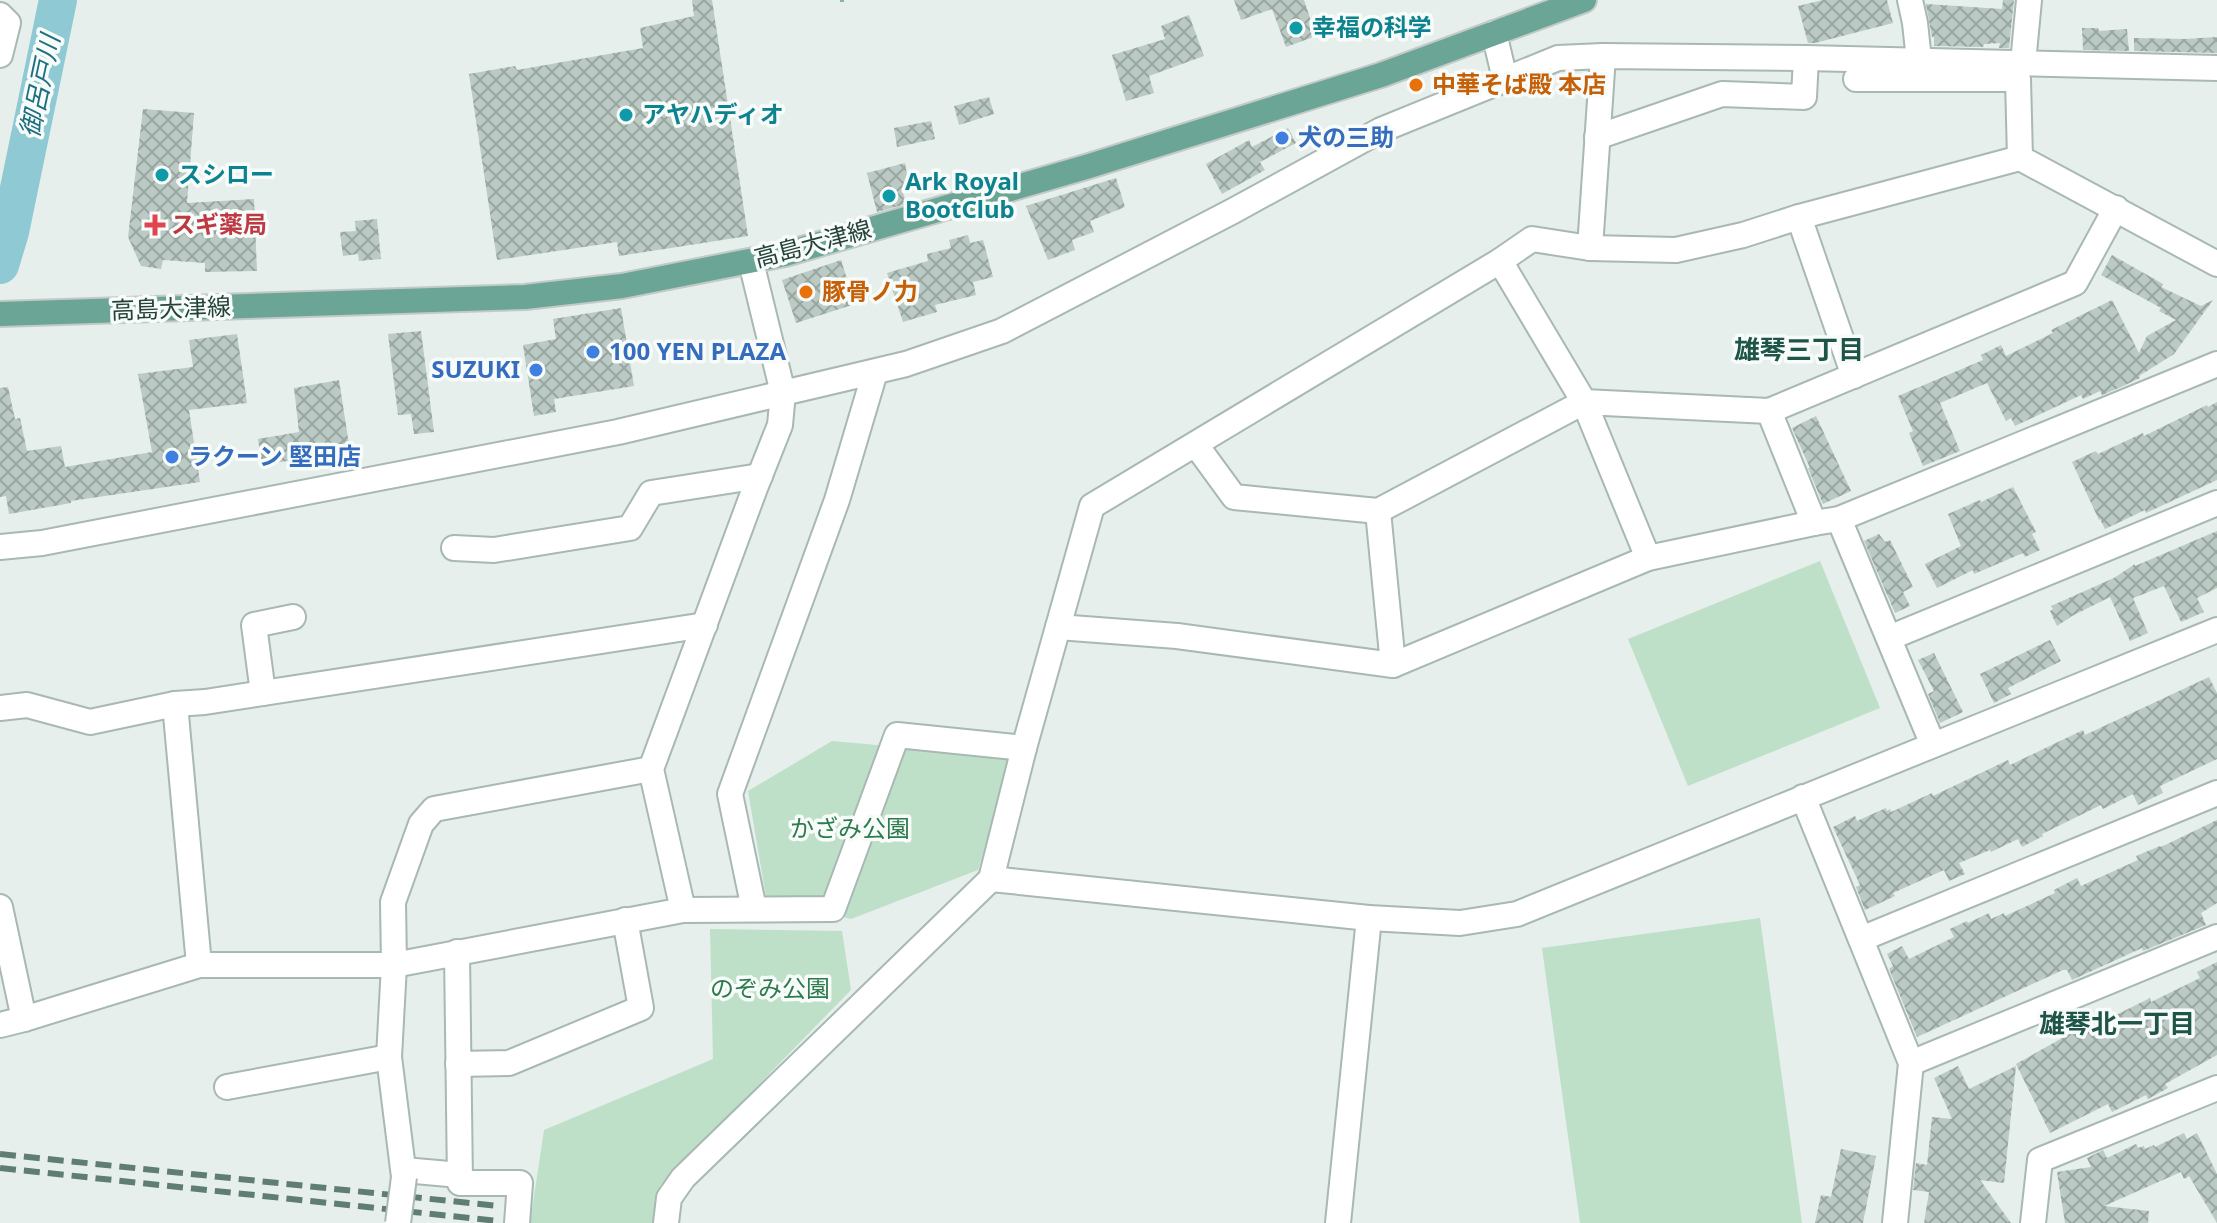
<svg xmlns="http://www.w3.org/2000/svg" width="2217" height="1223" font-family="'Noto Sans','Noto Sans JP',sans-serif">
<style>
.green{fill:#bfe0c8}
.lines{fill:none;stroke-linecap:round;stroke-linejoin:round}
.river{stroke:#8ec9d4;stroke-width:38}
.building{fill:url(#building-cross-hatch)}
.minor-casing{stroke:#a8b8b2;stroke-width:28}
.major-casing{stroke:#c2cac8;stroke-width:28}
.path{stroke:#86b3a5;stroke-width:4;stroke-dasharray:4 6;stroke-linecap:butt}
.minor{stroke:#fff;stroke-width:24}
.major{stroke:#6aa596;stroke-width:24}
.rail{stroke:#5f7d75;stroke-width:6;stroke-dasharray:16 8;stroke-linecap:butt}
.minor-bridge-casing{stroke:#a8b8b2;stroke-width:28;stroke-linecap:butt}
.minor-bridge{stroke:#fff;stroke-width:24}
.culture-dot{fill:#0f9aa8;stroke:#f7fbf9;stroke-width:3}
.food-dot{fill:#e8710a;stroke:#f7fbf9;stroke-width:3}
.shop-dot{fill:#3f7fe0;stroke:#f7fbf9;stroke-width:3}
.health-dot{fill:#e0444e;stroke:#f7fbf9;stroke-width:3}
.labels{text-anchor:middle;stroke-width:7;stroke-linejoin:round;paint-order:stroke}
.culture-label{font-size:24px;font-weight:bold;fill:#0d838f;stroke:#f7fbf9;text-anchor:start}
.food-label{font-size:24px;font-weight:bold;fill:#c56008;stroke:#f7fbf9;text-anchor:start}
.shop-label{font-size:24px;font-weight:bold;fill:#366cbe;stroke:#f7fbf9;text-anchor:start}
.health-label{font-size:24px;font-weight:bold;fill:#be3a42;stroke:#f7fbf9;text-anchor:start}
.street-label{font-size:24px;fill:#24423a;stroke:#f7fbf9}
.park-label{font-size:24px;fill:#2d7a4b;stroke:#f7fbf9}
.water-label{font-size:26px;font-style:italic;fill:#1c6f80;stroke:#f7fbf9}
.neighbourhood-label{font-size:26px;font-weight:bold;fill:#1f5548;stroke:#f7fbf9}
</style>
<defs>
<pattern id="building-cross-hatch" width="8" height="8" patternUnits="userSpaceOnUse" patternTransform="scale(2)"><rect width="8" height="8" fill="#bbcac4"/><path d="M0 0l8 8M0 8l8-8" fill="none" stroke="#98a6a0"/></pattern>
</defs>
<rect width="100%" height="100%" fill="#e6efeb"/>
<!-- green -->
<g class="green">
<path d="M1820 561 1880 708 1688 786 1628 639Z"/>
<path d="M832 741 1012 757 978 870 851 919 766 897 748 791Z"/>
<path d="M1760 918 1802 1223H1580L1542 948Z"/>
<path d="M710 929 842 931 851 990 660 1186 655 1223H530L544 1130 713 1059Z"/>
</g>
<g class="lines">
<!-- river -->
<path class="river" d="M0 265 10 232 58 0"/>
</g>
<!-- building -->
<g class="building">
<path d="M692 0H712L748 236 619 256 617 242 497 260 469 74 515 66 517 70 643 48 640 28 694 16Z"/>
<path d="M1234 0H1304L1316 36 1286 47 1272 9 1241 20Z"/>
<path d="M1823 0H1887L1893 23 1815 43H1808L1798 6Z"/>
<path d="M2003 0H2014L2009 48H1999L2000 43 1984 44 1983 47 1934 46V37H1932L1926 4 2002 9Z"/>
<path d="M1189 15 1204 56 1149 76 1154 93 1126 101 1112 55 1165 39 1161 26Z"/>
<path d="M2082 28H2098L2099 31 2127 29 2129 51 2083 50Z"/>
<path d="M2217 37V53L2134 51V38L2185 39Z"/>
<path d="M989 97 994 114 959 125 954 106Z"/>
<path d="M143 109 194 113 187 203 254 199 257 271 205 272V263L163 260 161 269 141 266 128 237Z"/>
<path d="M931 121 935 139 897 147 894 128Z"/>
<path d="M1288 128 1296 143 1260 162 1265 170 1222 194 1206 164 1249 140 1252 147Z"/>
<path d="M905 163 909 187 902 188 906 204 877 212 867 173Z"/>
<path d="M1116 178 1125 207 1090 221 1094 232 1072 240 1075 250 1048 260 1026 206Z"/>
<path d="M377 219 381 259 359 261 358 254 343 256 340 232 356 231 355 221Z"/>
<path d="M968 235 970 243 983 240 993 277 973 282 976 295 935 305 937 312 903 322 887 273 928 261 927 254 951 248 949 240Z"/>
<path d="M2112 255 2163 284 2161 287 2201 306 2213 300 2174 354 2139 376 2140 378 2121 387 2102 395 2100 391 2083 399 2081 395 2015 426 2011 418 2006 421 1987 383 1940 403 1960 451 1923 466 1909 433 1913 431 1898 396 1983 360 1981 355 2001 345 2006 356 2053 333 2051 330 2112 300 2139 353 2147 336 2176 320 2159 311 2161 308 2101 275Z"/>
<path d="M841 260 855 304 796 323 782 280Z"/>
<path d="M621 308 634 386 554 399 556 412 534 416 523 345 556 339 553 319Z"/>
<path d="M421 331 434 432 414 434 411 414 398 415 388 334Z"/>
<path d="M237 334 247 403 189 410 200 482 71 501V503L9 514 6 496 0 497V388L8 387 15 419 20 418 27 451 61 446 65 467 152 452 138 374 193 367 189 340Z"/>
<path d="M339 380 350 451 262 465 258 439 299 432 294 388Z"/>
<path d="M2217 402V480L2146 513 2145 510 2105 529 2100 519 2099 520 2072 462 2096 451 2098 454 2143 433 2144 436 2207 405 2208 407Z"/>
<path d="M1816 416 1851 491 1823 504 1808 468H1810L1792 428Z"/>
<path d="M2013 487 2036 532 2032 534 2040 550 2025 557 2023 553 1974 574 1973 570 1937 588 1925 564 1961 546 1948 514 1980 500 1981 502Z"/>
<path d="M2217 531V588L2197 598 2204 612 2181 622 2164 586 2133 598 2148 633 2130 641 2110 597 2072 616 2057 626 2050 611 2053 609 2051 606 2114 578 2135 564V566Z"/>
<path d="M1879 534 1885 542 1890 540 1913 587 1903 592 1910 606 1895 613 1864 541Z"/>
<path d="M2050 640 2061 661 2008 688 2011 694 1994 703 1980 674Z"/>
<path d="M1934 653 1963 712 1940 723 1928 694 1934 691 1918 660Z"/>
<path d="M2209 677 2217 693V759L2160 786 2163 793 2138 805 2133 794 2103 809 2101 805 2042 834 2043 836 2022 847 2018 839 1991 852 1990 850 1959 863 1965 874 1949 881 1944 870 1893 893 1895 896 1865 910 1856 887 1860 885 1833 827 1855 816 1857 821 1886 808 1887 811 1890 809 1891 812 1932 793 1933 796 2008 760 2010 765 2083 730 2085 735Z"/>
<path d="M2217 820V903L2201 913 2206 925 2143 951 2142 948 2072 980 2067 970H2063L1917 1037 1889 969 1893 966 1887 954 1902 946 1909 959 1954 937 1950 929 1967 921 1968 923 1989 913 1991 919 2004 913 2005 916 2055 893 2054 890 2077 878 2081 886 2138 860 2136 856 2160 846 2161 847Z"/>
<path d="M2217 962V1055L2165 1084 2168 1088 2148 1099 2146 1095 2112 1112 2108 1104 2050 1133 2016 1064 2105 1014 2108 1019 2150 998 2151 1002 2200 978 2197 972Z"/>
<path d="M1958 1066 1969 1089 2016 1066 2004 1183 1980 1180 2011 1223H1924L1929 1192 1913 1190 1916 1163 1927 1165 1932 1117 1952 1119 1934 1078Z"/>
<path d="M2184 1133 2187 1139 2197 1133 2217 1174V1223L2189 1176 2184 1179 2181 1172 2104 1206 2149 1211 2148 1223H2065L2057 1172 2091 1167 2087 1158 2103 1150 2107 1158 2136 1144 2138 1148 2144 1146 2145 1149 2154 1145 2155 1147Z"/>
<path d="M1841 1149 1876 1156 1863 1223H1815L1821 1195 1831 1197Z"/>
</g>
<g class="lines">
<defs>
<g id="minor">
<path d="M1910 0 1915 23 1919 60"/>
<path d="M0 15 8 23 0 55"/>
<path d="M1494 33 1505 79"/>
<path d="M2023 63 2029 0"/>
<path d="M1856 79H2018L2020 158"/>
<path d="M1597 137 1722 94 1804 97 1806 58"/>
<path d="M1799 217 1854 376"/>
<path d="M1590 248 1603 56"/>
<path d="M1500 261 1584 402 1648 558"/>
<path d="M1769 411 1814 523"/>
<path d="M1196 445 1234 497 1378 511 1584 402 1769 411 2075 283 2116 208"/>
<path d="M1378 511 1393 665"/>
<path d="M1839 519 1933 745"/>
<path d="M0 547 42 543 618 432 906 364 1002 331 1233 211 1381 130 1558 58 1603 56 1806 58 2217 68"/>
<path d="M454 548 494 550 630 528 651 493 760 476"/>
<path d="M1058 627 1177 636 1393 665 1648 558 1814 523 1839 519 2217 364"/>
<path d="M1889 638 2217 503"/>
<path d="M263 693 254 625 293 617"/>
<path d="M175 704 199 965"/>
<path d="M0 708 27 705 90 722 175 704 205 702 705 625"/>
<path d="M1803 797 1911 1063 1895 1223"/>
<path d="M991 879 1369 918 1460 923 1517 914 2217 630"/>
<path d="M0 907 24 1019 199 965H394L683 910 833 909 897 735 1024 748"/>
<path d="M754 909 730 794 837 500 875 372"/>
<path d="M683 910 651 769 755 488 780 425 783 393 751 262"/>
<path d="M1861 939 2217 793"/>
<path d="M457 952 460 1183H520L517 1223"/>
<path d="M0 1025 24 1019"/>
<path d="M1911 1063 2217 937"/>
<path d="M458 1064 509 1063 641 1008 625 920"/>
<path d="M227 1087 389 1057"/>
<path d="M404 1170 460 1175"/>
<path d="M404 1177 389 1057 394 965 393 902 421 824 434 809 651 769"/>
<path d="M666 1223 669 1198 683 1178 991 879 1024 748 1092 506 1500 261 1532 239 1590 248 1676 250 1743 235 1799 217 2020 158 2217 264"/>
<path d="M1338 1223 1369 918"/>
<path d="M2033 1223 2040 1160 2217 1088"/>
</g>
<path id="major" d="M0 314 525 297 622 286 785 254 1086 167 1381 75 1584 0"/>
</defs>
<!-- minor casing -->
<use href="#minor" class="minor-casing"/>
<!-- major casing -->
<use href="#major" class="major-casing"/>
<!-- path -->
<path class="path" d="M842 0V2"/>
<!-- minor -->
<use href="#minor" class="minor"/>
<!-- major -->
<use href="#major" class="major"/>
<!-- rail -->
<g class="rail">
<path d="M0 1154 498 1206"/>
<path d="M0 1168 498 1221"/>
</g>
<defs>
<path id="minor-bridge" d="M398 1223 404 1177"/>
</defs>
<!-- minor-bridge casing -->
<use href="#minor-bridge" class="minor-bridge-casing"/>
<!-- minor-bridge -->
<use href="#minor-bridge" class="minor-bridge"/>
</g>
<!-- markers -->
<g class="culture-dot">
<circle cx="1296" cy="28" r="8"/>
<circle cx="626" cy="115" r="8"/>
<circle cx="162" cy="175" r="8"/>
<circle cx="889" cy="196" r="8"/>
</g>
<g class="food-dot">
<circle cx="1416" cy="85" r="8"/>
<circle cx="806" cy="292" r="8"/>
</g>
<g class="shop-dot">
<circle cx="1282" cy="138" r="8"/>
<circle cx="593" cy="352" r="8"/>
<circle cx="536" cy="370" r="8"/>
<circle cx="172" cy="457" r="8"/>
</g>
<path class="health-dot" d="M151 213h8v8h8v8h-8v8h-8v-8h-8v-8h8z"/>
<g class="labels">
<!-- culture labels -->
<g class="culture-label">
<text x="1312" y="36">幸福の科学</text>
<text x="642" y="123">アヤハディオ</text>
<text x="178" y="183">スシロー</text>
<text x="905" y="190">Ark Royal<tspan x="905" dy="28">BootClub</tspan></text>
</g>
<!-- food labels -->
<g class="food-label">
<text x="1432" y="93">中華そば殿 本店</text>
<text x="822" y="300">豚骨ノ力</text>
</g>
<!-- shop labels -->
<g class="shop-label">
<text x="1298" y="146">犬の三助</text>
<text x="609" y="360">100 YEN PLAZA</text>
<text x="520" y="378" text-anchor="end">SUZUKI</text>
<text x="188" y="465">ラクーン 堅田店</text>
</g>
<!-- health labels -->
<g class="health-label">
<text x="171" y="233">スギ薬局</text>
</g>
<!-- street labels -->
<g class="street-label">
<text transform="translate(813 244) rotate(-15)" y="8">高島大津線</text>
<text transform="translate(171 309) rotate(-2)" y="8">高島大津線</text>
</g>
<!-- park labels -->
<g class="park-label">
<text x="850" y="837">かざみ公園</text>
<text x="770" y="997">のぞみ公園</text>
</g>
<!-- water labels -->
<g class="water-label">
<text transform="translate(40 86) rotate(-78)" y="9">御呂戸川</text>
</g>
<!-- neighbourhood labels -->
<g class="neighbourhood-label">
<text x="1799" y="359">雄琴三丁目</text>
<text x="2117" y="1033">雄琴北一丁目</text>
</g>
</g>
</svg>
